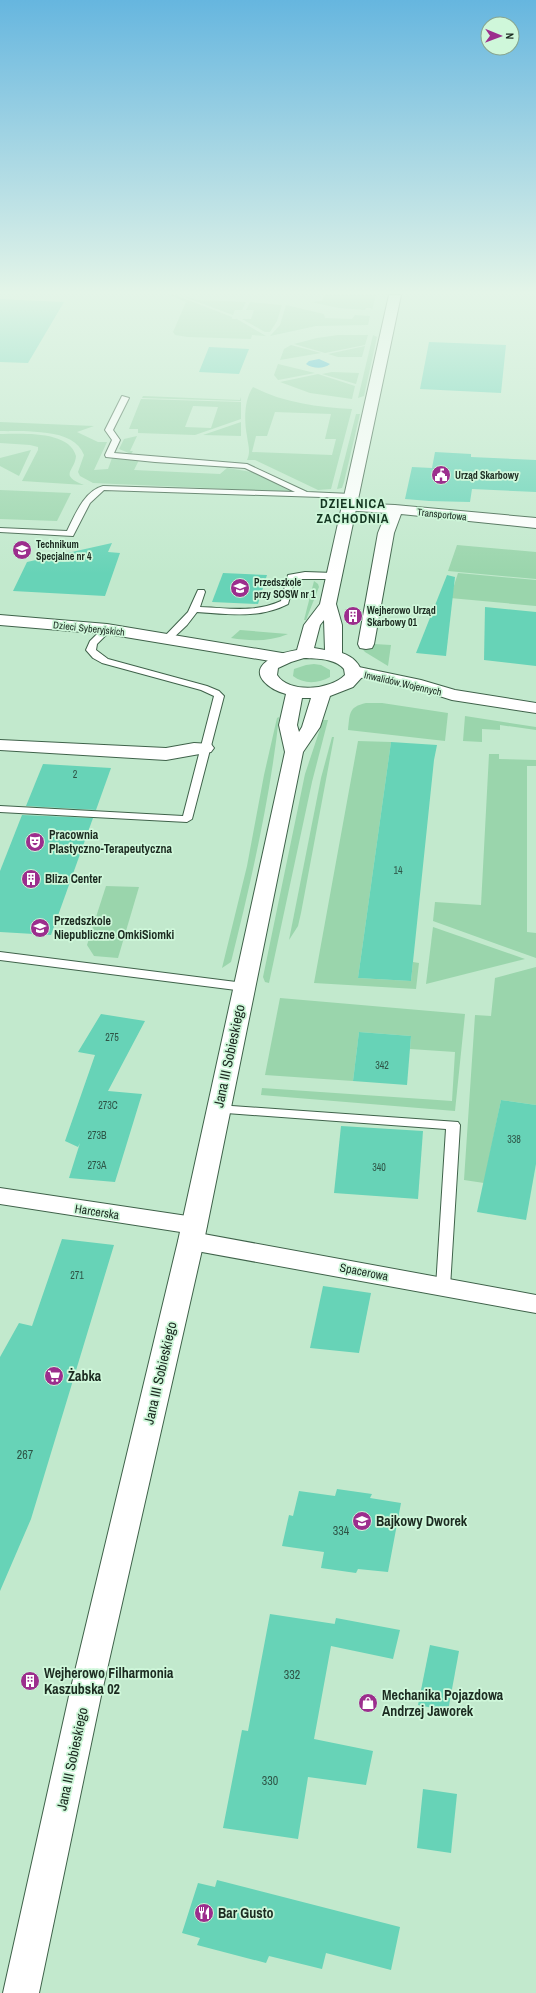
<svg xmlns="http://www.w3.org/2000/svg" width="536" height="1993" font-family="'Archivo Narrow',sans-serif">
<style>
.green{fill:#9ad5ac;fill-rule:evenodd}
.water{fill:#43bad2}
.building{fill:#67d3b7}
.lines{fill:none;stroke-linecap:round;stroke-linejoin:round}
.lane-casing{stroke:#3f624a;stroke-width:2}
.street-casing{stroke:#3f624a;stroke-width:2}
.secondary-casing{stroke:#3f624a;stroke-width:2}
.lane{fill:#fff;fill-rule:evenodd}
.street{fill:#fff;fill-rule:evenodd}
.secondary{fill:#fff;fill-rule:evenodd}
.labels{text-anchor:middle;stroke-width:3.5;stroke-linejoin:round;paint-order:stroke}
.far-poi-label{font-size:10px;font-weight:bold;fill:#1b2a20;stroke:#cff7da;text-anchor:start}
.far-street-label{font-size:10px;fill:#1b2a20;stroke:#cff7da}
.number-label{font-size:10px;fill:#2e5446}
.poi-label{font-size:12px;font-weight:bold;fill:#1b2a20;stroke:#cff7da;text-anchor:start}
.street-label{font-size:12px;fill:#1b2a20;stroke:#cff7da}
.near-number-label{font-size:12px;fill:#2e5446}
.far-district-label{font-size:13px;font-weight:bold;letter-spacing:1px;fill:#133520;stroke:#cff7da}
.near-street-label{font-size:14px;fill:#1b2a20;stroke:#cff7da}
.near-poi-label{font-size:14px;font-weight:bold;fill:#1b2a20;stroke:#cff7da;text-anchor:start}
</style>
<rect width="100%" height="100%" fill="#c2e9cd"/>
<!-- green -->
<g class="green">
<path d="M170 295H175L232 317V319H237L266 336 252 335 251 339 188 337 175 335 173 332 186 302Z"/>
<path d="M179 295 198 300 246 302 242 310H235L233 315Z"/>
<path d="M324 295H376L372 310 371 308H366L365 310 339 308 311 302 322 301Z"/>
<path d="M250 302 282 305 277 321 270 332H265L242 319H251L254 310H246Z"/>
<path d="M286 305 324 314 325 318 352 319 355 315 370 316 368 325 316 326 270 336 280 325Z"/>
<path d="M338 335H368L365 345 325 353 294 344 317 338Z"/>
<path d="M373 335 377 337 364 396 358 398Z"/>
<path d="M291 345 321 353 280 360 284 349Z"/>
<path d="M365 346 362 357H338L328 354Z"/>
<path d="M278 364 315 373 278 380 274 375Z"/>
<path d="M332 372 359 373 356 384 322 374Z"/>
<path d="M318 374 355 386 352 399 310 393 280 382Z"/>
<path d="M253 387C284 403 317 407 352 409L331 489 318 490 255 460H247C251 451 248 445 247 436 244 421 244 400 253 387ZM275 412 331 414 325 439H336L332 455 252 452 256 436H267Z"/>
<path d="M143 396 240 400 241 397V401L142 398Z"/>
<path d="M141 399 241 402V419L195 435 138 433V429H129ZM193 406 218 407 211 428 185 427Z"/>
<path d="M356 414H360L344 482 342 488 337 489Z"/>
<path d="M0 422 94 426 77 432 98 442H107L94 470 108 469 112 458 139 460 134 470 220 474 227 468 252 472 292 492 93 483 80 476 78 472 84 455C74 427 24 432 0 431Z"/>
<path d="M241 422V436L203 435Z"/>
<path d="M0 434C21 434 69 430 76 456 75 471 58 475 84 485L22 481 38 450V447L30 445 0 443Z"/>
<path d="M137 436 130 451H133L131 454 119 449 124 439Z"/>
<path d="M31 450 19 476 0 466V458Z"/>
<path d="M0 490 71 493 57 521 0 519Z"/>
<path d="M457 545 536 552V579L448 571Z"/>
<path d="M458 573 536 580V606L450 598Z"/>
<path d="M314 581 318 584 319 587 306 620H304Z"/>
<path d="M240 630 288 634C269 642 250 641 231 638Z"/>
<path d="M357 643 391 645 388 666 365 652Z"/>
<path d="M314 664 321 665 330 670V677C318 684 303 684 293 676L294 669 306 665Z"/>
<path d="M366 703H382L448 713 445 741 348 730C350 714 348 707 366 703Z"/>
<path d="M465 716 536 727V730L500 725V730L482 729V742L463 741Z"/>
<path d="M279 717C270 799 251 882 231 962L222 968 247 866 264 775 277 718Z"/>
<path d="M323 720H328L312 782 269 983 265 982 263 977 305 774Z"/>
<path d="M332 737H334L301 913 298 926 289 940 321 778Z"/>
<path d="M358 741 391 742 358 978 411 981 413 962 419 963 416 989 314 983Z"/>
<path d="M489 754H499V759L536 760V766H527V932L536 933V958L433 921 435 902 481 905Z"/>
<path d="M106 886 139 887 118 958 94 956 87 945Z"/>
<path d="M433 927 525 959 426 984Z"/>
<path d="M536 967V1105L501 1100 484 1183 464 1180 475 1015 491 1016 495 978Z"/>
<path d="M280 998 465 1014 455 1111 261 1095 262 1088 452 1101 455 1052 410 1049 411 1036 359 1032 353 1081 265 1075Z"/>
</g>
<!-- water -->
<path class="water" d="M319 359 330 364C324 369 313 369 306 364L309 361Z"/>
<!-- building -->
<g class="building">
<path d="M0 299 64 302 28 363 0 362Z"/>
<path d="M429 342 506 345 501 393 420 389Z"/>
<path d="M209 347 249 349 239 374 199 372Z"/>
<path d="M435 452 471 454V457L536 460V492L472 489 470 502 429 501 405 499 412 467 432 468Z"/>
<path d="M112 543 108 552 120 553 105 596 13 591 27 562Z"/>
<path d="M223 573 267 575 258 604 212 602Z"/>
<path d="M447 575 455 577 446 656 416 653Z"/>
<path d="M485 607 536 612V666L484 660Z"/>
<path d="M391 742 437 745 434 760 411 981 358 978Z"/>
<path d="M43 764 111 768 96 810 26 806Z"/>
<path d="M22 815 93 818 51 935 0 932V871Z"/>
<path d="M101 1014 145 1021 108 1091 142 1094 115 1182 69 1178 80 1143 78 1147 65 1141 95 1055 78 1052Z"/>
<path d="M359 1032 411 1036 407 1085 353 1081Z"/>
<path d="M501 1100 536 1105V1164L526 1220 477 1212Z"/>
<path d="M341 1126 423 1131 418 1199 334 1193Z"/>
<path d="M62 1239 114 1245 31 1519 0 1591V1357L19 1323 32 1326Z"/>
<path d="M323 1286 371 1293 359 1353 310 1348Z"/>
<path d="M337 1489 372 1494 370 1498 401 1503 388 1572 358 1569 356 1573 321 1568 324 1552 282 1546 289 1515 293 1516 299 1491 335 1496Z"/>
<path d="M270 1614 335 1624 333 1631 336 1618 400 1630 393 1659 331 1646 314 1739 373 1751 366 1785 308 1777 298 1839 223 1828 242 1730 248 1731Z"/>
<path d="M430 1645 459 1651 448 1711 418 1705Z"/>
<path d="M423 1789 457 1794 451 1853 417 1848Z"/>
<path d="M217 1880 400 1927 391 1970 326 1953 322 1969 269 1956 266 1963 197 1945 200 1938 182 1933 198 1883 215 1887Z"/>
</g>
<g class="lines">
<defs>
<g id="lane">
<path d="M122 396 129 398 113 430 120 440 114 453 247 464 307 492 351 494 355 496 351 498 104 490 90 503 73 536 0 532V528L67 531C75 515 84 491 103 486L295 492 245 468 155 462 106 457 105 455 112 440 105 430Z"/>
<path d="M305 572 334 573 338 576 334 579H295L288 604C259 619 229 614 197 612L187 625 170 641H164L162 639 188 612 198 590H204L205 592 200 607C228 608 255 613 281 601L288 575Z"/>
<path d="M107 626 112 629 97 644 96 650 108 659 207 686 219 691 224 696 192 819 187 822 0 812V806L183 816 214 696 201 690 102 663 93 658 86 650 90 641 104 627Z"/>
<path d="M0 952 244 983 250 987 244 991 0 960Z"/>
<path d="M218 1105 458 1122 460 1125 450 1287 448 1291 443 1292 438 1291 436 1287 446 1129 213 1112 212 1109 213 1106Z"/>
</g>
<g id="street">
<path d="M349 503 395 505 536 518V528L401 514 394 533 374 644 372 648 366 649 360 648 358 644 378 533 386 513 344 510 342 507 344 504Z"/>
<path d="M0 615 107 624 282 653 288 654 291 658 288 662 282 663 107 634 0 625Z"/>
<path d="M354 666 421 680 455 690 536 703V713L452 700 417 689 348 675 345 671 348 667Z"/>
<path d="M0 740 166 748 194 743 211 744 214 748 211 752 166 760 0 750Z"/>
<path d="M0 1188 194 1217 203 1220 207 1226 203 1232 198 1233 536 1295V1313L191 1250 182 1247 178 1241 182 1235 187 1233 0 1204Z"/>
</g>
<path id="secondary" d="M389 295H401L336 604 342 625V653C353 657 360 663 363 676L353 687 330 696 320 727 303 752 204 1241 101 1696 39 1993H3L69 1696 178 1241 285 752 279 725 286 694C271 690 248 675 267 661 275 654 287 652 297 650L304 625 320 604ZM324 620 325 650 314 648 320 625ZM304 658C317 659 335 658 344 669L345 675C331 690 289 694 277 675L278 668 291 662ZM302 698H311L302 727 299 732 297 725Z"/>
</defs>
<!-- lane casing -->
<use href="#lane" class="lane-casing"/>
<!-- street casing -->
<use href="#street" class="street-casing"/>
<!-- secondary casing -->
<use href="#secondary" class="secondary-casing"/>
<!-- lane -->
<use href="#lane" class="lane"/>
<!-- street -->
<use href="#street" class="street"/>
<!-- secondary -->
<use href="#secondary" class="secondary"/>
</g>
<!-- sky -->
<linearGradient id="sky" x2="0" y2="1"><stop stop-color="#66b6df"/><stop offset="0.51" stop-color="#e4f5e8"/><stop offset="1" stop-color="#e4f5e8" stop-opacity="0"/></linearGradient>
<rect width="536" height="574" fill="url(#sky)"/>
<!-- icons -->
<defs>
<symbol id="civic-disc" viewBox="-11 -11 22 22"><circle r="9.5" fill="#9c2e8d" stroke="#cff7da"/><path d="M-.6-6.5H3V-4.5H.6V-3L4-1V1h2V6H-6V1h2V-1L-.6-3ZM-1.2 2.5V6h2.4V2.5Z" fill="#fff"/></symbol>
<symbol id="school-disc" viewBox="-11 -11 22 22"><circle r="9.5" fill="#9c2e8d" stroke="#cff7da"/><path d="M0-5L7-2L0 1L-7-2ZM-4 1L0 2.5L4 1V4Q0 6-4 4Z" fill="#fff"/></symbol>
<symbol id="building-disc" viewBox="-11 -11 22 22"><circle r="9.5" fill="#9c2e8d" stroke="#cff7da"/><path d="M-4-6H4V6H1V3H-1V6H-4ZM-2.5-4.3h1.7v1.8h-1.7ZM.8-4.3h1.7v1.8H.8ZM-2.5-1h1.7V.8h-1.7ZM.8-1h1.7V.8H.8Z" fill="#fff"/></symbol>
<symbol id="theatre-disc" viewBox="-11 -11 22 22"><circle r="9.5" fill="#9c2e8d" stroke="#cff7da"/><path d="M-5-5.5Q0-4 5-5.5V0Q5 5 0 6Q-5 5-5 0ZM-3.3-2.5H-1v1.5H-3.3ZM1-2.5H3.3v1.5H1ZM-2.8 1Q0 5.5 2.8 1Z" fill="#fff"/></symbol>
<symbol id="supermarket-disc" viewBox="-11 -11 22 22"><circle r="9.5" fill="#9c2e8d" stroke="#cff7da"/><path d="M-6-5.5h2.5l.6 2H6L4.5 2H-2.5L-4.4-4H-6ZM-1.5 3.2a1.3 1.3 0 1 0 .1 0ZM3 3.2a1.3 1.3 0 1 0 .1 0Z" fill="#fff"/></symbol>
<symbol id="shop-disc" viewBox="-11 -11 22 22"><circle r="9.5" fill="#9c2e8d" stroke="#cff7da"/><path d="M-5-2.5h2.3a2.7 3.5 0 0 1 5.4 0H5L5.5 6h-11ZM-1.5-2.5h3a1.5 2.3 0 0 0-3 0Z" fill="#fff"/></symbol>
<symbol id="restaurant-disc" viewBox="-11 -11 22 22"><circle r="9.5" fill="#9c2e8d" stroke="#cff7da"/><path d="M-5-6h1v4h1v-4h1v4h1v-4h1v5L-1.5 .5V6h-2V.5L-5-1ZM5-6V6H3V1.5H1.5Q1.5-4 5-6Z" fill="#fff"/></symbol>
</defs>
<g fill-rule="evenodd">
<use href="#civic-disc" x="430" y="464" width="22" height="22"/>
<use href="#school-disc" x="11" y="539" width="22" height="22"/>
<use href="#school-disc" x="229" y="577" width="22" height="22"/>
<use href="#building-disc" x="342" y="605" width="22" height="22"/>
<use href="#theatre-disc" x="24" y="831" width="22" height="22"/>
<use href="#building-disc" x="20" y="868" width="22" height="22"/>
<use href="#school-disc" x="29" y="917" width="22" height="22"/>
<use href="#supermarket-disc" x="43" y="1365" width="22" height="22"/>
<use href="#school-disc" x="351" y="1510" width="22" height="22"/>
<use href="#building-disc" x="19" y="1670" width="22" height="22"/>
<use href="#shop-disc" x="357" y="1692" width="22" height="22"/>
<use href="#restaurant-disc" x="193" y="1902" width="22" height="22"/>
</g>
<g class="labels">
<!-- far-poi labels -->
<g class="far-poi-label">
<text x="455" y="479">Urząd Skarbowy</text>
<text x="36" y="548">Technikum<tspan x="36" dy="12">Specjalne nr 4</tspan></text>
<text x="254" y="586">Przedszkole<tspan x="254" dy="12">przy SOSW nr 1</tspan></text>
<text x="367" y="614">Wejherowo Urząd<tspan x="367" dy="12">Skarbowy 01</tspan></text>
</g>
<!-- far-street labels -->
<g class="far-street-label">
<text transform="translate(442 514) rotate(6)" y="4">Transportowa</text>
<text transform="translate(89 628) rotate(6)" y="4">Dzieci Syberyjskich</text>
<text transform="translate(403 683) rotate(13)" y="4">Inwalidów Wojennych</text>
</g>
<!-- number labels -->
<g class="number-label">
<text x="75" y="778">2</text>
<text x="398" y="874">14</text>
<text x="112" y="1041">275</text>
<text x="382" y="1069">342</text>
<text x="108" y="1109">273C</text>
<text x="97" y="1139">273B</text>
<text x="514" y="1143">338</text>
<text x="97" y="1169">273A</text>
<text x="379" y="1171">340</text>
<text x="77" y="1279">271</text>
</g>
<!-- poi labels -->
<g class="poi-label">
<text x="49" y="839">Pracownia<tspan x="49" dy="14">Plastyczno-Terapeutyczna</tspan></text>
<text x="45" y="883">Bliza Center</text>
<text x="54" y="925">Przedszkole<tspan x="54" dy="14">Niepubliczne OmkiSiomki</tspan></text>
</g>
<!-- street labels -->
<g class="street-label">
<text transform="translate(97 1212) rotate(9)" y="4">Harcerska</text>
<text transform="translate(364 1272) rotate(11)" y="4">Spacerowa</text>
</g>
<!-- near-number labels -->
<g class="near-number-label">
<text x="25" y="1459">267</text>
<text x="341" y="1535">334</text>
<text x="292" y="1679">332</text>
<text x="270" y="1785">330</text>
</g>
<!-- far-district labels -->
<g class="far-district-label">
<text x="353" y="508">DZIELNICA<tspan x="353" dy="15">ZACHODNIA</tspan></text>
</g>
<!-- near-street labels -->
<g class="near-street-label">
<text transform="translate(229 1056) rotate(-78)" y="5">Jana III Sobieskiego</text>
<text transform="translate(160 1373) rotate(-77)" y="5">Jana III Sobieskiego</text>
<text transform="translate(72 1759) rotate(-78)" y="5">Jana III Sobieskiego</text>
</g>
<!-- near-poi labels -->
<g class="near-poi-label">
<text x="68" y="1381">Żabka</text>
<text x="376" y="1526">Bajkowy Dworek</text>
<text x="44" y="1678">Wejherowo Filharmonia<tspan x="44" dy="16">Kaszubska 02</tspan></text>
<text x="382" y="1700">Mechanika Pojazdowa<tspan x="382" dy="16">Andrzej Jaworek</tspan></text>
<text x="218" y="1918">Bar Gusto</text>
</g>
</g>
<!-- north arrow -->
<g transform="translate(500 36) rotate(91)"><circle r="19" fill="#cff7da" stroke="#87a590"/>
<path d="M0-3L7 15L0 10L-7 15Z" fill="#9c2e8d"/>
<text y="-6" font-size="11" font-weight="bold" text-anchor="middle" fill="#1b2a20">N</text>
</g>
</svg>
